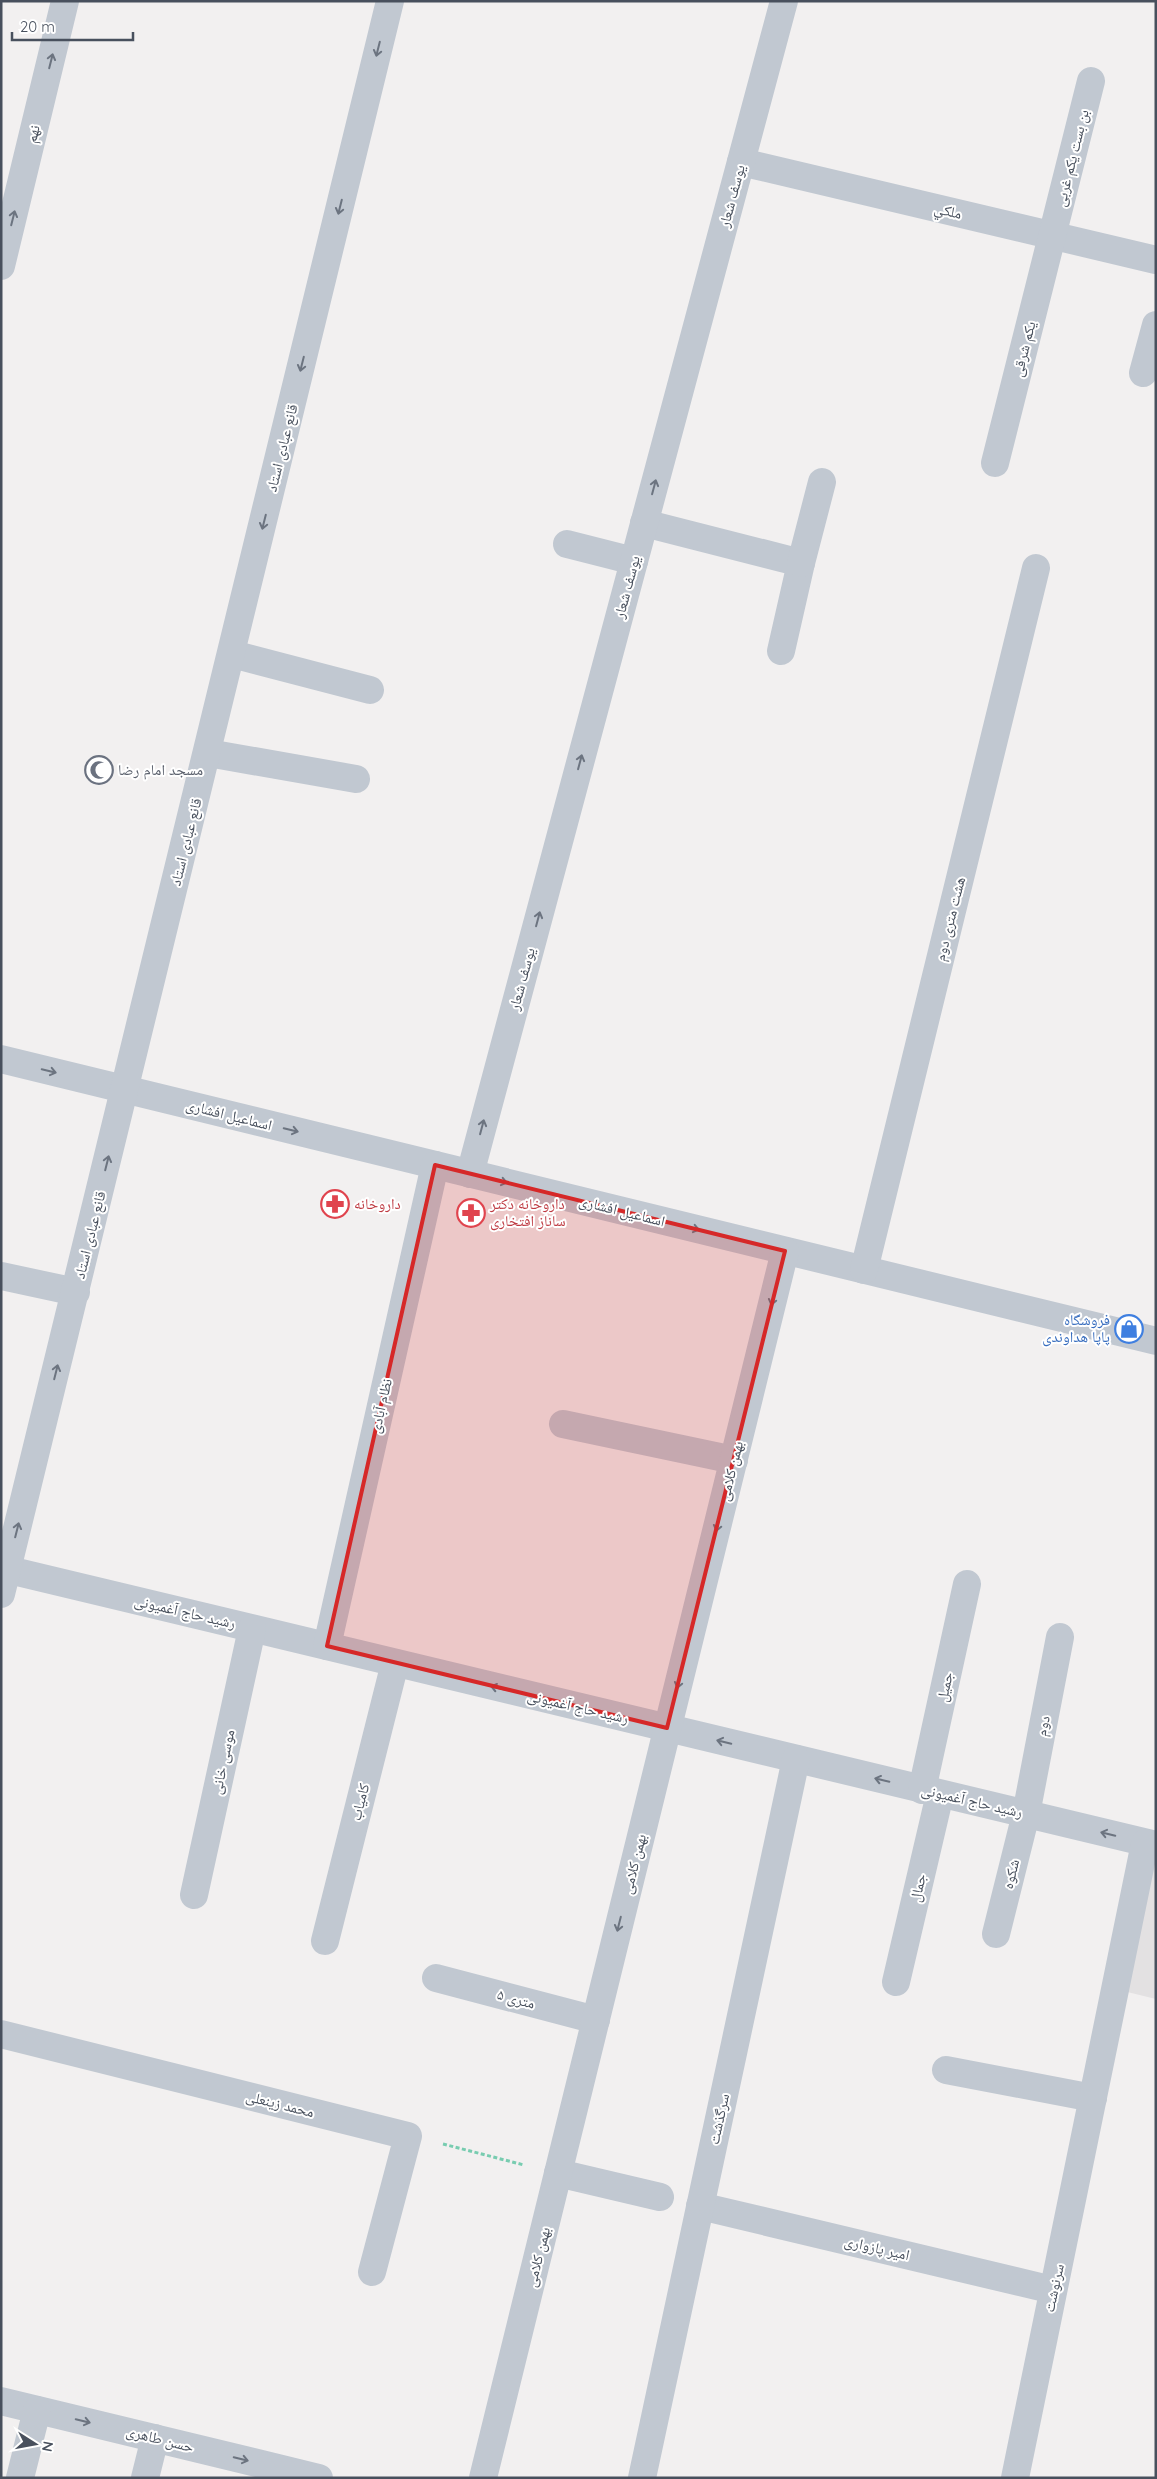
<svg xmlns="http://www.w3.org/2000/svg" width="1157" height="2479" font-family="Quicksand,'Noto Naskh Arabic',sans-serif">
<style>
.education{fill:#e3e1e2}
.lines{fill:none;stroke-linecap:round;stroke-linejoin:round}
.path{stroke:#78ccb0;stroke-width:3;stroke-dasharray:4 2.5;stroke-linecap:butt}
.minor{stroke:#c1c8d1;stroke-width:28}
.oneway{stroke:#6c7480}
.marked{fill:#d62828;fill-opacity:0.2;stroke:#d62828;stroke-width:4;stroke-linejoin:round}
.labels{text-anchor:middle;stroke-width:4;stroke-linejoin:round;paint-order:stroke}
.street-label{font-size:15px;fill:#48505d;stroke:#fff}
.worship-label{font-size:15px;fill:#5b616d;stroke:#fff;text-anchor:start}
.health-label{font-size:15px;fill:#be3a42;stroke:#fff;text-anchor:start}
.shop-label{font-size:15px;fill:#366cbe;stroke:#fff;text-anchor:end}
</style>
<rect width="100%" height="100%" fill="#f2f0f0"/>
<!-- education -->
<path class="education" d="M1156 1845V1999L1115 1989Z"/>
<g class="lines">
<!-- path -->
<path class="path" d="M443 2144 524 2165"/>
<!-- minor -->
<g class="minor">
<path d="M741 162 1156 260"/>
<path d="M1 266 65 1"/>
<path d="M1143 373 1156 325"/>
<path d="M995 463 1091 81"/>
<path d="M644 523 801 563 781 651"/>
<path d="M567 544 634 561"/>
<path d="M801 563 822 482"/>
<path d="M232 654 370 690"/>
<path d="M208 753 356 779"/>
<path d="M1 1059 1156 1341"/>
<path d="M470 1174 784 1"/>
<path d="M864 1270 1036 568"/>
<path d="M1 1276 76 1292"/>
<path d="M563 1424 734 1460"/>
<path d="M1 1568 1156 1845"/>
<path d="M1 1594 390 1"/>
<path d="M327 1646 435 1165"/>
<path d="M922 1790 967 1584"/>
<path d="M194 1895 252 1629"/>
<path d="M996 1934 1026 1814 1060 1637"/>
<path d="M325 1941 395 1663"/>
<path d="M436 1978 596 2020"/>
<path d="M896 1982 940 1794"/>
<path d="M1 2034 408 2136 372 2272"/>
<path d="M946 2070 1093 2098"/>
<path d="M558 2173 660 2197"/>
<path d="M700 2206 1053 2290"/>
<path d="M1 2401 319 2478"/>
<path d="M20 2478 37 2410"/>
<path d="M145 2478 155 2438"/>
<path d="M483 2478 785 1251"/>
<path d="M642 2478 796 1759"/>
<path d="M1015 2478 1145 1843"/>
</g>
</g>
<!-- one-way arrows -->
<defs><path id="oneway-shaft" d="M-6 0H5M1.5-3L5.5 0L1.5 3" fill="none" stroke-width="1.6" stroke-linecap="round" stroke-linejoin="round" transform="scale(1.25)"/></defs>
<g class="oneway">
<use href="#oneway-shaft" transform="translate(378 49) rotate(104)"/>
<use href="#oneway-shaft" transform="translate(51 61) rotate(-76)"/>
<use href="#oneway-shaft" transform="translate(340 207) rotate(104)"/>
<use href="#oneway-shaft" transform="translate(13 218) rotate(-76)"/>
<use href="#oneway-shaft" transform="translate(302 364) rotate(104)"/>
<use href="#oneway-shaft" transform="translate(654 487) rotate(-75)"/>
<use href="#oneway-shaft" transform="translate(264 522) rotate(104)"/>
<use href="#oneway-shaft" transform="translate(580 762) rotate(-75)"/>
<use href="#oneway-shaft" transform="translate(538 919) rotate(-75)"/>
<use href="#oneway-shaft" transform="translate(49 1071) rotate(14)"/>
<use href="#oneway-shaft" transform="translate(482 1127) rotate(-75)"/>
<use href="#oneway-shaft" transform="translate(291 1130) rotate(14)"/>
<use href="#oneway-shaft" transform="translate(107 1163) rotate(-76)"/>
<use href="#oneway-shaft" transform="translate(500 1181) rotate(14)"/>
<use href="#oneway-shaft" transform="translate(692 1228) rotate(14)"/>
<use href="#oneway-shaft" transform="translate(773 1298) rotate(104)"/>
<use href="#oneway-shaft" transform="translate(56 1372) rotate(-76)"/>
<use href="#oneway-shaft" transform="translate(718 1524) rotate(104)"/>
<use href="#oneway-shaft" transform="translate(17 1530) rotate(-76)"/>
<use href="#oneway-shaft" transform="translate(679 1681) rotate(104)"/>
<use href="#oneway-shaft" transform="translate(498 1688) rotate(-167)"/>
<use href="#oneway-shaft" transform="translate(724 1742) rotate(-166)"/>
<use href="#oneway-shaft" transform="translate(882 1780) rotate(-167)"/>
<use href="#oneway-shaft" transform="translate(1108 1834) rotate(-166)"/>
<use href="#oneway-shaft" transform="translate(619 1924) rotate(104)"/>
<use href="#oneway-shaft" transform="translate(83 2421) rotate(14)"/>
<use href="#oneway-shaft" transform="translate(241 2459) rotate(14)"/>
</g>
<!-- marked area -->
<path class="marked" d="M435 1165 785 1251 667 1728 327 1646Z"/>
<!-- icons -->
<defs>
<symbol id="mosque-ring" viewBox="-11 -11 22 22"><circle r="9.5" fill="#fff" stroke="#6b7280" stroke-width="1.5"/><path d="M3.5-4.9A6 6 0 1 0 3.5 4.9A5 5 0 1 1 3.5-4.9Z" fill="#6b7280"/></symbol>
<symbol id="pharmacy-ring" viewBox="-11 -11 22 22"><circle r="9.5" fill="#fff" stroke="#e0444e" stroke-width="1.5"/><path d="M-2-6h4v4h4v4h-4v4h-4v-4h-4v-4h4Z" fill="#e0444e"/></symbol>
<symbol id="shop-ring" viewBox="-11 -11 22 22"><circle r="9.5" fill="#fff" stroke="#3f7fe0" stroke-width="1.5"/><path d="M-5-2.5h2.3a2.7 3.5 0 0 1 5.4 0H5L5.5 6h-11ZM-1.5-2.5h3a1.5 2.3 0 0 0-3 0Z" fill="#3f7fe0"/></symbol>
</defs>
<g fill-rule="evenodd">
<use href="#mosque-ring" x="83" y="754" width="32" height="32"/>
<use href="#pharmacy-ring" x="319" y="1188" width="32" height="32"/>
<use href="#pharmacy-ring" x="455" y="1197" width="32" height="32"/>
<use href="#shop-ring" x="1113" y="1313" width="32" height="32"/>
</g>
<g class="labels">
<!-- street labels -->
<g class="street-label">
<text transform="translate(33 134) rotate(-76)" y="5">نهم</text>
<text transform="translate(1072 158) rotate(-76)" y="5">بن بست یکم غربی</text>
<text transform="translate(732 196) rotate(-75)" y="5">یوسف شعار</text>
<text transform="translate(948 211) rotate(13)" y="5">ملکي</text>
<text transform="translate(1024 349) rotate(-76)" y="5">یکم شرقی</text>
<text transform="translate(282 448) rotate(-76)" y="5">قانع عبادی استاد</text>
<text transform="translate(627 587) rotate(-75)" y="5">یوسف شعار</text>
<text transform="translate(186 842) rotate(-76)" y="5">قانع عبادی استاد</text>
<text transform="translate(950 919) rotate(-76)" y="5">هشت متری دوم</text>
<text transform="translate(522 979) rotate(-75)" y="5">یوسف شعار</text>
<text transform="translate(229 1115) rotate(14)" y="5">اسماعیل افشاری</text>
<text transform="translate(622 1211) rotate(14)" y="5">اسماعیل افشاری</text>
<text transform="translate(90 1235) rotate(-76)" y="5">قانع عبادی استاد</text>
<text transform="translate(381 1406) rotate(-77)" y="5">نظام آبادی</text>
<text transform="translate(731 1471) rotate(-76)" y="5">بهمن کلامی</text>
<text transform="translate(185 1612) rotate(13)" y="5">رشید حاج آغمیونی</text>
<text transform="translate(945 1687) rotate(-78)" y="5">جمیل</text>
<text transform="translate(578 1707) rotate(13)" y="5">رشید حاج آغمیونی</text>
<text transform="translate(1043 1726) rotate(-79)" y="5">دوم</text>
<text transform="translate(223 1762) rotate(-78)" y="5">موسی خانی</text>
<text transform="translate(972 1801) rotate(13)" y="5">رشید حاج آغمیونی</text>
<text transform="translate(360 1802) rotate(-76)" y="5">کامیاب</text>
<text transform="translate(634 1864) rotate(-76)" y="5">بهمن کلامی</text>
<text transform="translate(1011 1874) rotate(-76)" y="5">شکوه</text>
<text transform="translate(918 1888) rotate(-77)" y="5">جمال</text>
<text transform="translate(516 1999) rotate(15)" y="5">۵ متری</text>
<text transform="translate(280 2104) rotate(14)" y="5">محمد زینعلی</text>
<text transform="translate(719 2119) rotate(-78)" y="5">سرگذشت</text>
<text transform="translate(877 2248) rotate(13)" y="5">امیر پازواری</text>
<text transform="translate(538 2257) rotate(-76)" y="5">بهمن کلامی</text>
<text transform="translate(1054 2288) rotate(-78)" y="5">سرنوشت</text>
<text transform="translate(160 2439) rotate(14)" y="5">حسن طاهری</text>
</g>
<!-- worship labels -->
<g class="worship-label">
<text x="118" y="775">مسجد امام رضا</text>
</g>
<!-- health labels -->
<g class="health-label">
<text x="354" y="1209">داروخانه</text>
<text x="490" y="1209">داروخانه دكتر<tspan x="490" dy="17">ساناز افتخارى</tspan></text>
</g>
<!-- shop labels -->
<g class="shop-label">
<text x="1110" y="1325">فروشگاه<tspan x="1110" dy="17">پاپا هداوندی</tspan></text>
</g>
</g>
<!-- border -->
<rect width="1157" height="2479" fill="none" stroke="#48505d" stroke-width="5"/>
<!-- north arrow -->
<g transform="translate(35 2444) rotate(101)" stroke="#ffffff" stroke-width="4" paint-order="stroke">
<path d="M0-4L9 19L0 12L-9 19Z" fill="#48505d"/>
<text y="-8" font-size="14" font-weight="bold" text-anchor="middle" fill="#48505d">N</text>
</g>
<!-- scale -->
<path d="M12 32v8h121v-8" fill="none" stroke="#48505d" stroke-width="2.5"/>
<text x="20" y="32" font-size="15" fill="#48505d" stroke="#ffffff" stroke-width="4" paint-order="stroke">20 m</text>
</svg>
